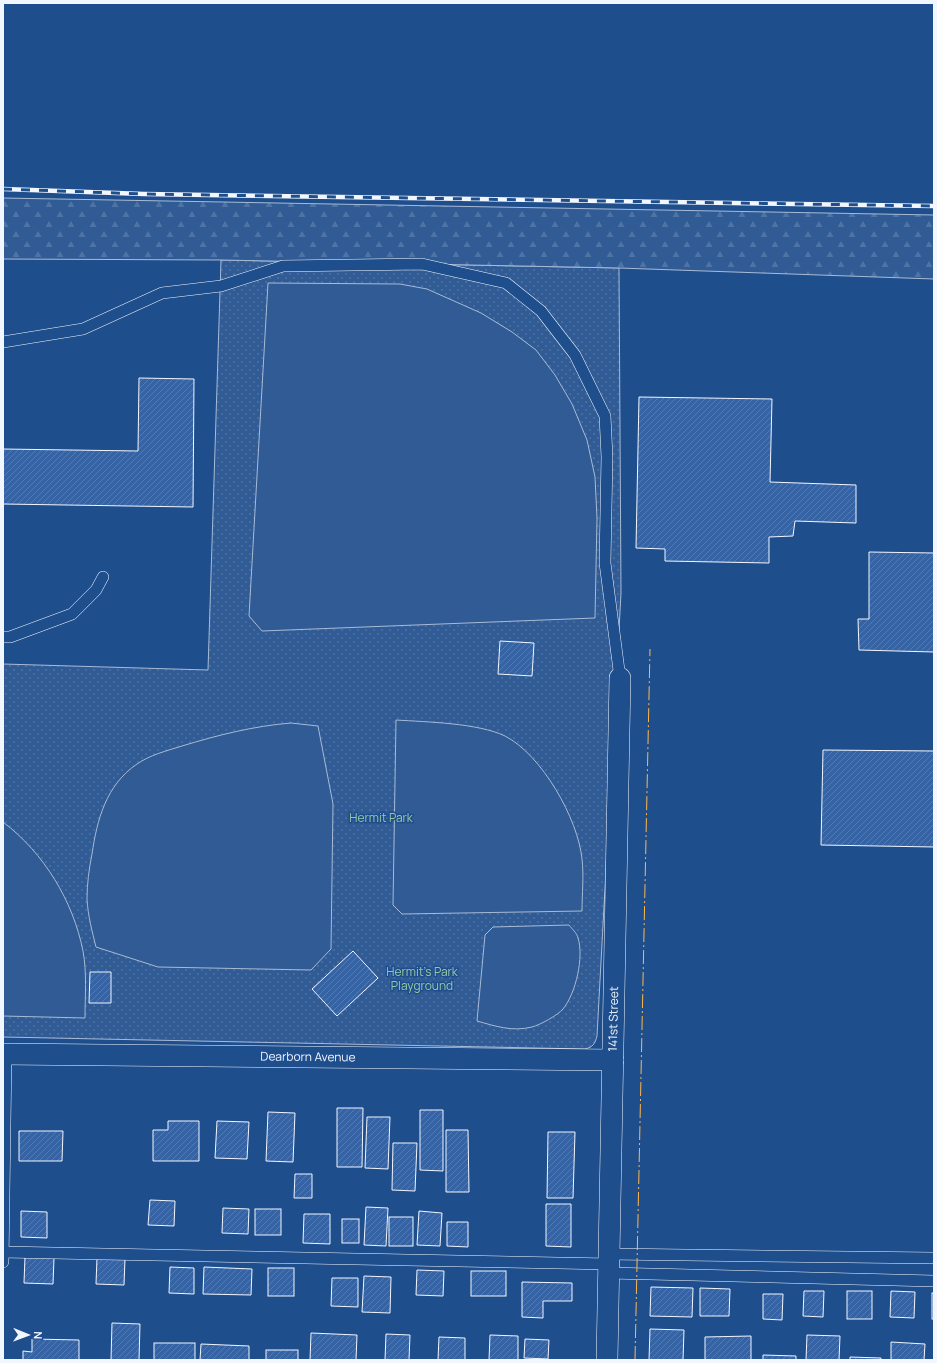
<svg xmlns="http://www.w3.org/2000/svg" width="937" height="1363" font-family="Manrope,sans-serif">
<style>
.grass{fill:url(#grass-dots);stroke:#a8bbd7}
.forest{fill:url(#forest-firs);stroke:#a8bbd7}
.pitch{fill:#305b95;stroke:#a8bbd7}
.building{fill:url(#building-hatch);stroke:#f2f6ff}
.lines{fill:none;stroke-linecap:round;stroke-linejoin:round}
.lane-casing{stroke:#f2f6ff;stroke-width:12}
.street-casing{stroke:#f2f6ff;stroke-width:22}
.lane{stroke:#1f4e8c;stroke-width:11}
.street{stroke:#1f4e8c;stroke-width:21}
.rail-casing{stroke:#f2f6ff;stroke-width:4.5}
.rail{stroke:#1f4e8c;stroke-width:3;stroke-dasharray:9;stroke-linecap:butt}
.power{stroke:#ffb74d;stroke-width:1;stroke-dasharray:14 3 2 3;stroke-linecap:butt}
.labels{text-anchor:middle;stroke-width:3;stroke-linejoin:round;paint-order:stroke}
.park-label{font-size:12px;fill:#97c8a6;stroke:#1f4e8c}
.street-label{font-size:12px;fill:#f2f6ff;stroke:#1f4e8c}
</style>
<defs>
<pattern id="grass-dots" width="8" height="8" patternUnits="userSpaceOnUse"><rect width="8" height="8" fill="#305b95"/><path d="M2 2h.1M6 6h.1" fill="none" stroke="#4e73a5" stroke-width="1.8" stroke-linecap="round"/></pattern>
<pattern id="forest-firs" width="22" height="20" patternUnits="userSpaceOnUse"><rect width="22" height="20" fill="#305b95"/><path d="M5 1l3.5 6h-7zM16 11l3.5 6h-7z" fill="#4e73a5"/></pattern>
<pattern id="building-hatch" width="6" height="6" patternUnits="userSpaceOnUse"><rect width="6" height="6" fill="#3563a3"/><path d="M-1 1l2-2M0 6l6-6M5 7l2-2" fill="none" stroke="#537ab1"/></pattern>
</defs>
<rect width="100%" height="100%" fill="#1f4e8c"/>
<!-- grass -->
<path class="grass" d="M221 260 619 268 621 593 597 1036C595 1044 593 1047 585 1049L3 1037V664L208 670Z"/>
<!-- forest -->
<path class="forest" d="M3 198 934 215V279L619 268 221 260 3 259Z"/>
<!-- pitch -->
<g class="pitch">
<path d="M268 283 400 284 427 289 481 313 512 332 536 350 555 375 572 404 587 440 595 477 597 518 595 618 262 631 249 616Z"/>
<path d="M396 720C427 722 478 723 505 736 542 755 578 819 582 859 584 876 582 894 582 911L402 914 393 905Z"/>
<path d="M291 723 318 726 333 804 331 949 311 970 158 967 96 947C92 931 88 916 87 899 87 884 89 869 92 854 97 820 106 785 137 764 150 755 166 751 182 746 218 735 254 726 291 723Z"/>
<path d="M3 822C44 853 73 901 83 951 87 973 85 996 85 1018L3 1016Z"/>
<path d="M569 925C572 929 577 933 578 938 584 957 576 993 563 1009 558 1015 540 1025 532 1027 512 1032 495 1026 477 1021L485 935 493 927Z"/>
</g>
<!-- building -->
<g class="building">
<path d="M139 378 194 379 193 507 3 504V449L138 451Z"/>
<path d="M639 397 772 399 770 482 856 485V523L795 521 793 536 769 537V563L665 561V549L636 548Z"/>
<path d="M869 552 934 553V652L859 650 858 619H869Z"/>
<path d="M500 641 534 643 532 676 498 674Z"/>
<path d="M823 750 934 751V847L821 845Z"/>
<path d="M353 951 378 978 337 1016 312 989Z"/>
<path d="M90 972H111V1003H89Z"/>
<path d="M337 1108H363L362 1167H337Z"/>
<path d="M420 1110H443V1171L420 1170Z"/>
<path d="M268 1112 295 1113 293 1162 266 1161Z"/>
<path d="M367 1117H390L388 1169 365 1168Z"/>
<path d="M168 1121H199V1161H153V1130H168Z"/>
<path d="M217 1121 249 1122 247 1159 215 1158Z"/>
<path d="M446 1130H468L469 1192H446Z"/>
<path d="M19 1131H63L62 1161H19Z"/>
<path d="M548 1132H575L573 1198H547Z"/>
<path d="M393 1143H417L415 1191 392 1190Z"/>
<path d="M295 1174H312V1198H294Z"/>
<path d="M150 1200 175 1201 174 1226 148 1225Z"/>
<path d="M546 1204H571V1247L546 1246Z"/>
<path d="M366 1207 388 1208 386 1246 364 1245Z"/>
<path d="M223 1208 249 1209 248 1234 222 1233Z"/>
<rect x="255" y="1209" width="26" height="26"/>
<path d="M21 1211 47 1212V1238L21 1237Z"/>
<path d="M419 1211 442 1213 440 1246 417 1245Z"/>
<path d="M304 1214H330V1244L303 1243Z"/>
<rect x="389" y="1217" width="24" height="29"/>
<rect x="342" y="1219" width="17" height="24"/>
<path d="M447 1222H468V1247L447 1246Z"/>
<path d="M25 1257 54 1258 53 1284 24 1283Z"/>
<path d="M97 1258 125 1259 124 1285 96 1284Z"/>
<path d="M170 1267 194 1268V1294L169 1293Z"/>
<path d="M204 1267 252 1269 251 1295 203 1294Z"/>
<rect x="268" y="1268" width="26" height="28"/>
<path d="M417 1270 444 1271 443 1296 416 1295Z"/>
<rect x="471" y="1271" width="35" height="25"/>
<path d="M364 1276 391 1277 390 1313 362 1312Z"/>
<path d="M332 1278H358V1307L331 1306Z"/>
<path d="M522 1282 572 1283V1301H543V1318L522 1317Z"/>
<path d="M651 1287 693 1288 692 1317 650 1316Z"/>
<path d="M700 1288 730 1289 729 1316H700Z"/>
<path d="M804 1291H824L823 1317 803 1316Z"/>
<rect x="847" y="1291" width="25" height="28"/>
<path d="M891 1291 915 1292 914 1318 890 1317Z"/>
<rect x="932" y="1293" width="2" height="26"/>
<path d="M763 1294H783L782 1320 763 1319Z"/>
<path d="M112 1323 140 1324 139 1360H111Z"/>
<path d="M650 1329 684 1330 683 1360H649Z"/>
<path d="M311 1333 357 1335 356 1360H310Z"/>
<path d="M386 1334 410 1335 409 1360H385Z"/>
<path d="M490 1335 518 1336V1360H489Z"/>
<path d="M807 1335 840 1336 839 1360H806Z"/>
<path d="M751 1336V1360H705V1337Z"/>
<path d="M439 1337 465 1338V1360H438Z"/>
<path d="M32 1339 79 1340V1360H23V1351L32 1352Z"/>
<path d="M525 1339 549 1340 548 1359 524 1358Z"/>
<path d="M891 1342 925 1344 924 1360H891Z"/>
<rect x="154" y="1343" width="41" height="17"/>
<path d="M201 1344 249 1346V1360H200Z"/>
<rect x="266" y="1350" width="32" height="10"/>
<path d="M763 1355 796 1356V1360H763Z"/>
<path d="M850 1357 881 1358V1360H850Z"/>
</g>
<g class="lines">
<defs>
<g id="lane">
<path d="M3 342 83 329 162 293 221 286 283 266 422 264 506 283 541 311 575 355 605 416 607 457 605 563 620 678"/>
<path d="M3 637H10L72 614 96 590 103 577"/>
<path d="M3 1252 609 1264"/>
<path d="M609 1254 934 1258"/>
<path d="M3 1262 6 1054"/>
<path d="M608 1273 934 1281"/>
</g>
<g id="street">
<path id="s1" d="M3 1054 613 1060"/>
<path id="s2" d="M607 1360 620 678"/>
</g>
</defs>
<!-- lane casing -->
<use href="#lane" class="lane-casing"/>
<!-- street casing -->
<use href="#street" class="street-casing"/>
<!-- lane -->
<use href="#lane" class="lane"/>
<!-- street -->
<use href="#street" class="street"/>
<defs>
<path id="rail" d="M3 189 144 194 934 206"/>
</defs>
<!-- rail casing -->
<use href="#rail" class="rail-casing"/>
<!-- rail -->
<use href="#rail" class="rail"/>
<!-- power -->
<path class="power" d="M635 1360 650 649"/>
</g>
<g class="labels">
<!-- park labels -->
<g class="park-label">
<text x="381" y="822">Hermit Park</text>
<text x="422" y="976">Hermit's Park<tspan x="422" dy="14">Playground</tspan></text>
</g>
<!-- street labels -->
<g class="street-label">
<text dy="4" stroke="none"><textPath href="#s2" startOffset="341">141st Street</textPath></text>
<text dy="4" stroke="none"><textPath href="#s1" startOffset="305">Dearborn Avenue</textPath></text>
</g>
</g>
<!-- border -->
<rect width="937" height="1363" fill="none" stroke="#f2f6ff" stroke-width="8"/>
<!-- north arrow -->
<g transform="translate(28 1335) rotate(91)" stroke="#1f4e8c" stroke-width="3" paint-order="stroke">
<path d="M0-3L7 15L0 10L-7 15Z" fill="#f2f6ff"/>
<text y="-6" font-size="11" font-weight="bold" text-anchor="middle" fill="#f2f6ff">N</text>
</g>
</svg>
